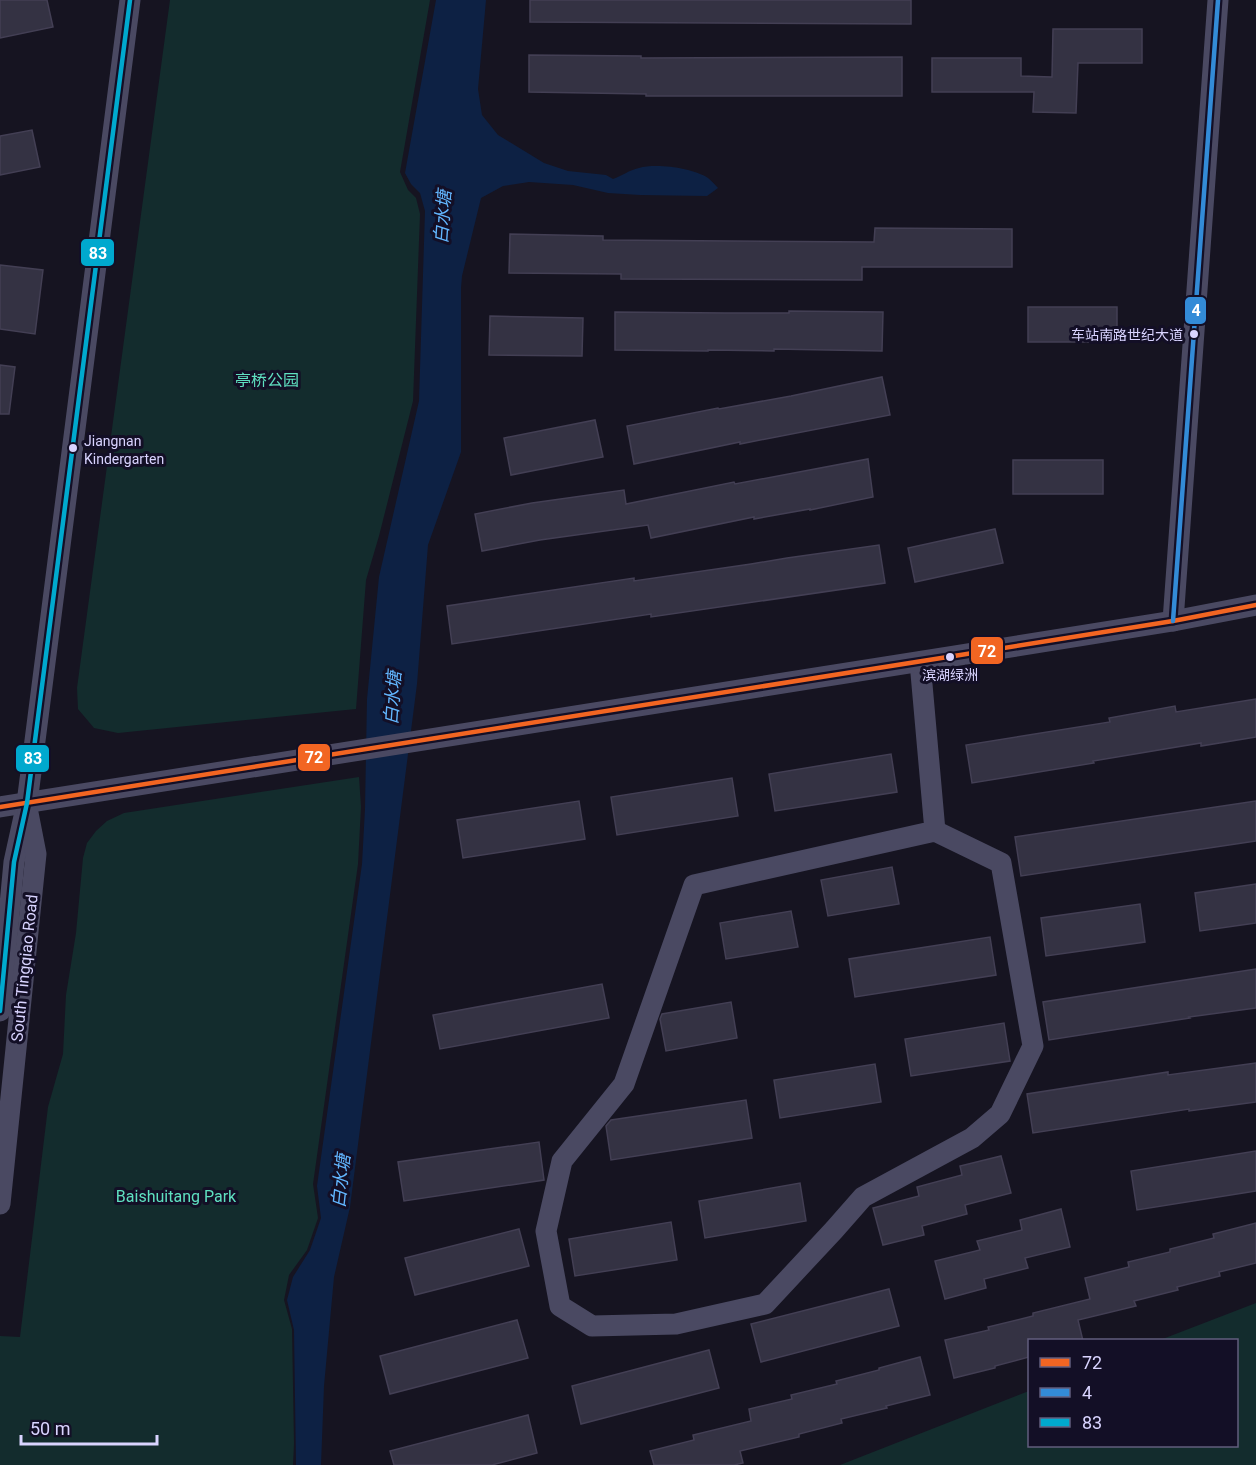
<svg xmlns="http://www.w3.org/2000/svg" width="1256" height="1465" font-family="Roboto,'Noto Sans SC',sans-serif">
<style>
.green{fill:#132c2d}
.water{fill:#0d2144}
.building{fill:#343243;stroke:#433f54;stroke-width:1.5}
.lines{fill:none;stroke-linecap:round;stroke-linejoin:round}
.minor{stroke:#4a4962;stroke-width:21}
.bus-1-casing{stroke:#130f26;stroke-width:9}
.bus-2-casing{stroke:#130f26;stroke-width:9}
.bus-3-casing{stroke:#130f26;stroke-width:9}
.bus-1{stroke:#f26522;stroke-width:4.5}
.bus-2{stroke:#338bd7;stroke-width:4.5}
.bus-3{stroke:#00a9ce;stroke-width:4.5}
.bus-dot{fill:#d9d4ff;stroke:#130f26;stroke-width:2}
.labels{text-anchor:middle;stroke-width:6;stroke-linejoin:round;paint-order:stroke}
.bus-label{font-size:14px;fill:#d9d4ff;stroke:#130f26;text-anchor:end}
.park-label{font-size:16px;fill:#5fe0c0;stroke:#130f26}
.street-label{font-size:16px;fill:#d9d4ff;stroke:#130f26}
.water-label{font-size:18px;font-style:italic;fill:#62b6ff;stroke:#130f26}
.line-badge{stroke:#130f26;stroke-width:2}
.badge-label{font-size:16px;text-anchor:middle;font-weight:bold;fill:#fff}
</style>
<rect width="100%" height="100%" fill="#161421"/>
<!-- green -->
<g class="green">
<path d="M170 0H430L400 172 408 190 416 198 420 214 413 401 379 536 366 580 356 709 118 733 94 728 78 709 77 688Z"/>
<path d="M359 777 361 807 358 864 313 1184 318 1218 307 1250 289 1275 284 1300 292 1329 294 1444 293 1465H0V1336L20 1337 48 1107 63 1054 66 995 76 933 83 858 87 843 96 831 107 821 124 813Z"/>
<path d="M1256 1303V1465H840L1029 1391 1030 1446H1236V1340H1160Z"/>
</g>
<!-- water -->
<path class="water" d="M436 0H486L478 89 482 115 498 135 544 163 568 171 606 175 613 179C622 176 629 170 639 168 656 163 693 168 708 178 712 181 715 185 718 188L707 196 640 195 608 193 573 185 529 182 503 186 481 198 462 276 461 288V452L428 545 417 684 350 1207 334 1277 324 1386 321 1465H296L294 1330 287 1300 293 1277 310 1250 321 1218 317 1186 362 864 365 809 367 699 379 577 419 401 425 211 420 193 411 184 405 173Z"/>
<!-- building -->
<g class="building">
<path d="M0 0H47L53 27 0 38Z"/>
<path d="M530 0H911V24L530 22Z"/>
<path d="M1053 29H1142V63H1078L1076 113 1033 112 1034 92H932V58H1021V76L1052 77Z"/>
<path d="M529 55 641 56V58L902 57V96H646V94L529 92Z"/>
<path d="M32 130 40 167 0 175V136Z"/>
<path d="M875 228 1012 229V267H862V280L621 279V274L509 273 510 234 603 236V240L874 242Z"/>
<path d="M0 265 43 270 35 334 0 329Z"/>
<rect x="1028" y="307" width="89" height="35"/>
<path d="M789 311 883 312 882 351 774 349V351L708 350V351L615 350V312L726 313H789Z"/>
<path d="M490 316 583 318 582 356 489 355Z"/>
<path d="M0 365 15 367 9 414H0Z"/>
<path d="M882 377 890 415 740 444V442L634 464 627 426 718 408 719 409 791 396Z"/>
<path d="M595 420 603 457 511 475 504 438Z"/>
<path d="M868 459 873 497 810 510V509L754 519V517L651 538 648 525 540 540 482 551 475 514 532 503 624 490 626 504 734 482 735 484Z"/>
<rect x="1013" y="460" width="90" height="34"/>
<path d="M995 529 1003 563 915 582 908 548Z"/>
<path d="M879 545 885 583 651 617V614L452 644 447 606 634 578V581L751 564 787 558Z"/>
<path d="M1256 699V737L1201 746V743L1093 761 1094 763 972 783 966 745 1110 722 1109 718 1175 706 1176 712Z"/>
<path d="M891 754 897 792 775 811 769 774Z"/>
<path d="M732 778 738 816 617 835 611 797Z"/>
<path d="M579 801 585 839 463 858 457 820Z"/>
<path d="M1256 801V841L1021 876 1015 837Z"/>
<path d="M892 867 899 904 828 916 821 880Z"/>
<path d="M1256 884V923L1200 931 1195 893Z"/>
<path d="M1140 904 1145 942 1046 956 1041 918Z"/>
<path d="M791 911 798 947 726 959 720 923Z"/>
<path d="M990 937 996 975 855 997 849 959Z"/>
<path d="M1256 969V1008L1189 1017 1190 1018 1049 1040 1043 1002Z"/>
<path d="M602 984 609 1018 440 1049 433 1015Z"/>
<path d="M731 1002 737 1038 666 1051 660 1019 662 1014Z"/>
<path d="M1004 1023 1010 1061 911 1076 905 1039Z"/>
<path d="M1256 1063V1102L1189 1111V1109L1033 1133 1027 1094 1168 1072V1075Z"/>
<path d="M875 1064 881 1102 780 1118 774 1080Z"/>
<path d="M746 1100 752 1138 611 1160 606 1126 611 1120Z"/>
<path d="M539 1142 544 1180 404 1201 398 1162Z"/>
<path d="M1256 1151V1191L1137 1210 1131 1171Z"/>
<path d="M1001 1156 1011 1193 965 1205 967 1214 922 1226 924 1235 883 1245 873 1208 919 1196 917 1187 962 1175 960 1166Z"/>
<path d="M800 1183 806 1221 705 1238 699 1201Z"/>
<path d="M1061 1209 1070 1247 1025 1258 1028 1268 984 1279 986 1288 945 1299 935 1261 980 1250 977 1241 1022 1230 1020 1220Z"/>
<path d="M671 1222 677 1260 575 1276 569 1239Z"/>
<path d="M1256 1223V1263L1219 1272 1220 1276 1177 1287 1178 1290 1134 1301 1136 1306 1078 1320 1083 1341H1029V1357L995 1366V1368L954 1378 945 1340 989 1330 988 1327 1033 1316V1313L1090 1299 1085 1278 1129 1267 1128 1262 1170 1252V1249L1214 1238 1213 1234Z"/>
<path d="M519 1229 529 1266 415 1295 405 1258Z"/>
<path d="M889 1289 899 1326 761 1362 751 1324Z"/>
<path d="M517 1320 528 1358 390 1394 380 1356Z"/>
<path d="M709 1350 719 1388 581 1424 572 1386Z"/>
<path d="M920 1357 930 1395 886 1406 887 1408 841 1419 842 1423 799 1434V1437L740 1451 743 1463 734 1465H654L650 1451 694 1440 693 1435 751 1421 749 1409 792 1399 791 1395 837 1384 836 1381 879 1370V1368Z"/>
<path d="M528 1415 537 1453 492 1465H394L390 1451Z"/>
</g>
<g class="lines">
<!-- minor -->
<g class="minor">
<path d="M1173 621 1218 0"/>
<path d="M920 662 935 831 694 885 624 1084 562 1161 546 1231 560 1306 592 1326 676 1324 765 1304 834 1230 863 1197 972 1138 1000 1114 1033 1046 1001 863 935 831"/>
<path d="M0 807 954 656 1173 621 1256 605"/>
<path d="M0 1011 14 862 27 803 130 0"/>
<path d="M0 1204 36 854 28 813"/>
</g>
<defs>
<path id="bus-1" d="M0 807 954 656 1173 621 1256 605"/>
<path id="bus-2" d="M1173 621 1218 0"/>
<path id="bus-3" d="M0 1011 14 862 27 803 130 0"/>
</defs>
<!-- bus-1 casing -->
<use href="#bus-1" class="bus-1-casing"/>
<!-- bus-2 casing -->
<use href="#bus-2" class="bus-2-casing"/>
<!-- bus-3 casing -->
<use href="#bus-3" class="bus-3-casing"/>
<!-- bus-1 -->
<use href="#bus-1" class="bus-1"/>
<!-- bus-2 -->
<use href="#bus-2" class="bus-2"/>
<!-- bus-3 -->
<use href="#bus-3" class="bus-3"/>
</g>
<!-- markers -->
<g class="bus-dot">
<circle cx="1194" cy="334" r="5"/>
<circle cx="73" cy="448" r="5"/>
<circle cx="950" cy="657" r="5"/>
</g>
<g class="labels">
<!-- bus labels -->
<g class="bus-label">
<text x="1183" y="340">车站南路世纪大道</text>
<text x="84" y="446" text-anchor="start">Jiangnan<tspan x="84" dy="18">Kindergarten</tspan></text>
<text x="950" y="680" text-anchor="middle">滨湖绿洲</text>
</g>
<!-- park labels -->
<g class="park-label">
<text x="267" y="386">亭桥公园</text>
<text x="176" y="1202">Baishuitang Park</text>
</g>
<!-- street labels -->
<g class="street-label">
<text transform="translate(24 968) rotate(-84)" y="6">South Tingqiao Road</text>
</g>
<!-- water labels -->
<g class="water-label">
<text transform="translate(443 217) rotate(-86)" y="6">白水塘</text>
<text transform="translate(393 698) rotate(-86)" y="6">白水塘</text>
<text transform="translate(341 1181) rotate(-84)" y="6">白水塘</text>
</g>
</g>
<g class="line-badge">
<rect x="80" y="238" width="35" height="29" rx="6" fill="#00a9ce"/>
<rect x="1184" y="296" width="23" height="29" rx="6" fill="#338bd7"/>
<rect x="970" y="636" width="34" height="29" rx="6" fill="#f26522"/>
<rect x="297" y="743" width="34" height="29" rx="6" fill="#f26522"/>
<rect x="15" y="744" width="35" height="29" rx="6" fill="#00a9ce"/>
</g>
<g class="badge-label">
<text x="98" y="259">83</text>
<text x="1196" y="316">4</text>
<text x="987" y="657">72</text>
<text x="314" y="763">72</text>
<text x="33" y="764">83</text>
</g>
<!-- legend -->
<rect x="1028" y="1339" width="210" height="108" fill="#130f26" stroke="#625e7d" stroke-width="1.5"/>
<rect x="1040" y="1358" width="30" height="9" fill="#f26522" stroke="#625e7d" stroke-width="1.5"/>
<text x="1082" y="1369" font-size="18" fill="#d9d4ff">72</text>
<rect x="1040" y="1388" width="30" height="9" fill="#338bd7" stroke="#625e7d" stroke-width="1.5"/>
<text x="1082" y="1399" font-size="18" fill="#d9d4ff">4</text>
<rect x="1040" y="1418" width="30" height="9" fill="#00a9ce" stroke="#625e7d" stroke-width="1.5"/>
<text x="1082" y="1429" font-size="18" fill="#d9d4ff">83</text>
<!-- scale -->
<path d="M21 1435v9h136v-9" fill="none" stroke="#d9d4ff" stroke-width="3"/>
<text x="30" y="1435" font-size="18" fill="#d9d4ff" stroke="#130f26" stroke-width="4.5" paint-order="stroke">50 m</text>
</svg>
